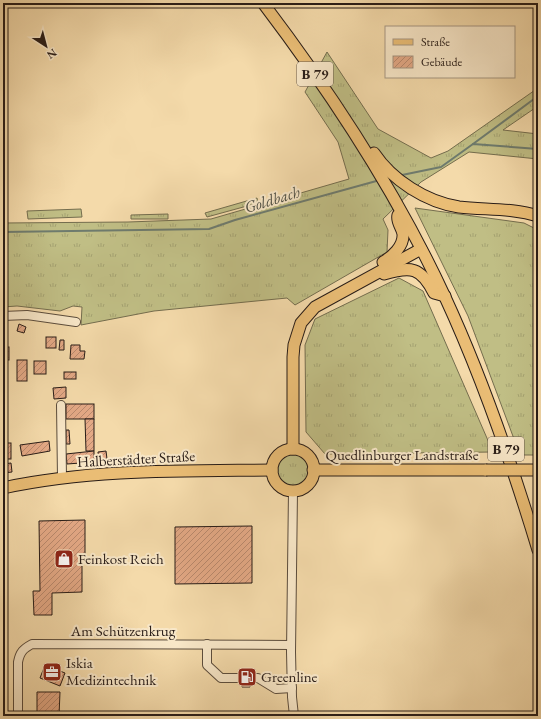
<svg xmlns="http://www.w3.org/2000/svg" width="541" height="719" font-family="'EB Garamond',serif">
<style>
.grass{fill:url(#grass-tufts);stroke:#746d4e}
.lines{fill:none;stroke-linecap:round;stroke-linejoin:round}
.stream{stroke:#6e7b6e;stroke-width:2}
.building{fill:url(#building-hatch);stroke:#281c17}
.minor-casing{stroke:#5b4c3c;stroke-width:10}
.major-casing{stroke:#281c17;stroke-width:13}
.minor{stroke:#f8e7c8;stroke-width:8}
.major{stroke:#eabd75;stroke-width:11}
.major-bridge-casing{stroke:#281c17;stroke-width:13;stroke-linecap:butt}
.major-bridge{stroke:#eabd75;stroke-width:11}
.labels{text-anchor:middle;stroke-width:4;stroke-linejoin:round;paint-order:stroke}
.shield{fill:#f8e7c8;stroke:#66594c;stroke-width:1}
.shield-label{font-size:14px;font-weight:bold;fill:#281c17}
.street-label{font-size:15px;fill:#281c17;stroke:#f8e7c8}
.poi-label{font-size:15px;fill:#281c17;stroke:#f8e7c8;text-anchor:start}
.water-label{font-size:16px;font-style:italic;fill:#4b4c42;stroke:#f8e7c8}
</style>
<defs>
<pattern id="grass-tufts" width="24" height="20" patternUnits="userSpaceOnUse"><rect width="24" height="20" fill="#c0be85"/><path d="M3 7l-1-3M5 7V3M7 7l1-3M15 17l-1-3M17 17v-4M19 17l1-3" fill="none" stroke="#a5a372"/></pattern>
<pattern id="building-hatch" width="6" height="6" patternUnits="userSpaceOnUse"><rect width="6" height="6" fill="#e4a986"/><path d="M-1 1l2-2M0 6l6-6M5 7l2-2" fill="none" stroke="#b9896d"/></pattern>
</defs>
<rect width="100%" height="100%" fill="#f4daaa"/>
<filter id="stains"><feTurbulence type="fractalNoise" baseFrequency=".005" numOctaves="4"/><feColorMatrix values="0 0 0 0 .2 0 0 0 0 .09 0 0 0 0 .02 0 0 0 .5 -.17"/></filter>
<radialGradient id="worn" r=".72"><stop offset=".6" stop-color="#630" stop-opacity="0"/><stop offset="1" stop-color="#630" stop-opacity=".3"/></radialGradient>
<!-- grass -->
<g class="grass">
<path d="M327 52 378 129 431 158 448 151 538 88V106L503 130 538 134V159L469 152 421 182 383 219 388 230 387 252 295 305 287 298 154 311 81 325 82 307 73 306 60 311 17 306 3 307V223L128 222 211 219 349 179 338 142 305 92Z"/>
<path d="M257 198 258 203 207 217 205 213Z"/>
<path d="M415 208 524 223 538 230V455H520L468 316Z"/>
<path d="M81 209 82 217 28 219 27 211Z"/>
<path d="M168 214V219H131V215Z"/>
<path d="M399 278 423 291 493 452 325 454 306 432 305 345 315 319Z"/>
<circle cx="293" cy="470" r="16"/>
<path d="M3 667 5 716H3Z"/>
</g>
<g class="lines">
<!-- stream -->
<g class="stream">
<path d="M473 144 538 96"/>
<path d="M402 175 441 167 473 144 538 149"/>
<path d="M3 232 209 229 235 220 380 180"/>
</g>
</g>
<!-- building -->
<g class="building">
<path d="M19 324 26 327 24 333 17 331Z"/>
<rect x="46" y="337" width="10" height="11"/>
<path d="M60 340H64V350H59Z"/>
<path d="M71 345H80V351H85L84 359H70Z"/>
<rect x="3" y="347" width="6" height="13"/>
<rect x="17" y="360" width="10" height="21"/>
<rect x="34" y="361" width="12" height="13"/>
<rect x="64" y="372" width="12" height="7"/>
<path d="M66 387V398L54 399 53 388Z"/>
<rect x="66" y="404" width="28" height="15"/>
<path d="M85 419H94V451H86Z"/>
<path d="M66 430H69L70 444H66Z"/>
<path d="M49 441 50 451 22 456 20 445Z"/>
<rect x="6" y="443" width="5" height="16"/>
<path d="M94 451V462L67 464 66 454Z"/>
<path d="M106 451 107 459 98 460V452Z"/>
<path d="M11 463 12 472 3 473V464Z"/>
<path d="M85 520V559H82V592L52 593V615H34L33 591H40L39 521Z"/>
<path d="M252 526V583L175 584V527Z"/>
<path d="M45 665 65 673 60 686 40 678Z"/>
<path d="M243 669 251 670 250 687H242Z"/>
<path d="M37 692H60L59 716H37Z"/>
</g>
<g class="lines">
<defs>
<g id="minor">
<path d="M3 316 27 315 76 322"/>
<path d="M61 405 62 478"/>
<path d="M293 491 291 652 292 697 294 716"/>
<path d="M207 644V665L221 678H258L276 689 292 688"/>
<path d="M18 716V662C20 652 23 649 32 644L291 645"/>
</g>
<g id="major">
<path d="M263 3C332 94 397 193 445 297 483 379 512 464 538 550"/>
<path d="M374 153C392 180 426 202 459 207 486 210 513 208 538 216"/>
<path d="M383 262C392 257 404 246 403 234 402 227 396 222 398 215"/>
<path d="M384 274C411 266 421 267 434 293L445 296"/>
<path d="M293 449V357L294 345 301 323 315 307 421 249"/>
<circle cx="293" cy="470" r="21"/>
<path d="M313 470H486"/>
<path d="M3 488C92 469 182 471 272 470"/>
</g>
</defs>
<!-- minor casing -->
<use href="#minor" class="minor-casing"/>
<!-- major casing -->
<use href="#major" class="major-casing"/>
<!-- minor -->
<use href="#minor" class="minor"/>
<!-- major -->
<use href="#major" class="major"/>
<defs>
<path id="major-bridge" d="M486 470H538"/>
</defs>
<!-- major-bridge casing -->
<use href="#major-bridge" class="major-bridge-casing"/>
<!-- major-bridge -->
<use href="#major-bridge" class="major-bridge"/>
</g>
<!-- icons -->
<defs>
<symbol id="shop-square" viewBox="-11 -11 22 22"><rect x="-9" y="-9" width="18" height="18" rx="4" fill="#8f2418" stroke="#f8e7c8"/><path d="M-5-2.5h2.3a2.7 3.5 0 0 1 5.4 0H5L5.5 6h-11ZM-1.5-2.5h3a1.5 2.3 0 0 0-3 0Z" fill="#fff"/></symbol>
<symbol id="office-square" viewBox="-11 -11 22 22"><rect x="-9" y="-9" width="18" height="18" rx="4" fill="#8f2418" stroke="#f8e7c8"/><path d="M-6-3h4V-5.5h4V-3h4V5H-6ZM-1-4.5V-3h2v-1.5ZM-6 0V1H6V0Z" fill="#fff"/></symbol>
<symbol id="fuel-square" viewBox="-11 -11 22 22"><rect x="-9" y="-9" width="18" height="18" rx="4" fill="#8f2418" stroke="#f8e7c8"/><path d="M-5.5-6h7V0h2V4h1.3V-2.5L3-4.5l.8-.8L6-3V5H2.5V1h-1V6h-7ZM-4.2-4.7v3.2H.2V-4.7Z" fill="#fff"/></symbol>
</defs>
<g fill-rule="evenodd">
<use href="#shop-square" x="53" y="548" width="22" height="22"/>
<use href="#office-square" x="41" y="661" width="22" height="22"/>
<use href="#fuel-square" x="236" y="666" width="22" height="22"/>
</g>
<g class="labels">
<!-- shield labels -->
<g class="shield">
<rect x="297" y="62" width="36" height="24" rx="3"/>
<rect x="488" y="437" width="36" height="24" rx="3"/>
</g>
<g class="shield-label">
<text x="315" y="79">B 79</text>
<text x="506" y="454">B 79</text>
</g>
<!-- street labels -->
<g class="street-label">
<text x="402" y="460">Quedlinburger Landstraße</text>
<text transform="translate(136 459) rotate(-3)" y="5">Halberstädter Straße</text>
<text x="123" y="636">Am Schützenkrug</text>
</g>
<!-- poi labels -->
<g class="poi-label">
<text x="78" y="564">Feinkost Reich</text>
<text x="66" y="668">Iskia<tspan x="66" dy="17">Medizintechnik</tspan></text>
<text x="261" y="682">Greenline</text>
</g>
<!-- water labels -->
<g class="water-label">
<text transform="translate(272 199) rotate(-17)" y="6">Goldbach</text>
</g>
</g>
<!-- margin -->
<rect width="541" height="719" fill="none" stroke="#f4daaa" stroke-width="16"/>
<rect x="4" y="4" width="533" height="711" fill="none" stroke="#281c17" stroke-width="2"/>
<rect x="8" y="8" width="525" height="703" fill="none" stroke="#281c17"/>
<!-- legend -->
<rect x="385" y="26" width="130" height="52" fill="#f8e7c8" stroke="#a59681"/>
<rect x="393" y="39" width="20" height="6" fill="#eabd75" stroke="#a59681"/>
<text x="421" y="46" font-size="12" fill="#281c17">Straße</text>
<rect x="393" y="56" width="20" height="12" fill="url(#building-hatch)" stroke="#a59681"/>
<text x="421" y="66" font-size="12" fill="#281c17">Gebäude</text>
<!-- north arrow -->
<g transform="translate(46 46) rotate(144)" stroke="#f8e7c8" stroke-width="3" paint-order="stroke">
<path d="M0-3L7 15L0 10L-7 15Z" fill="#281c17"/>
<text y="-6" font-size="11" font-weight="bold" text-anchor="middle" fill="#281c17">N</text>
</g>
<rect width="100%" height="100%" filter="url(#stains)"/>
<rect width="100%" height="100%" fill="url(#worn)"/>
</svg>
